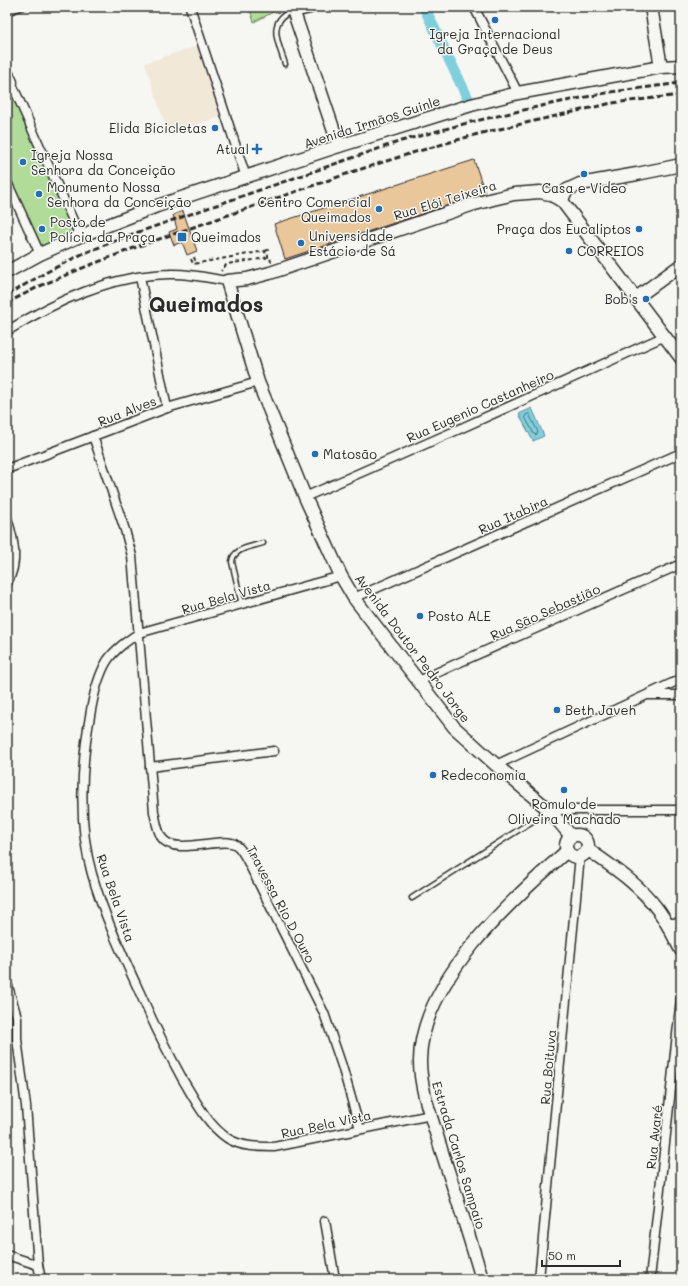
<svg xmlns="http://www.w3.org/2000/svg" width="688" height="1286" font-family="Mali,sans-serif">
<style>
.built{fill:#f2e8d8}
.green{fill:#b0db98;stroke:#6e8362}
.water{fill:#80cfdd;stroke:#5e8d96}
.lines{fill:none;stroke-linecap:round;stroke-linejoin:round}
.shore{stroke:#4d6d72;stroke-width:1}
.canal{stroke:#80cfdd;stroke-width:11}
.building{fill:#e9c79a;stroke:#2b2b2b}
.lane-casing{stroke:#2b2b2b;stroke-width:7}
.street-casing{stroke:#2b2b2b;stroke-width:11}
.secondary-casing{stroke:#2b2b2b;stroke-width:15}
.path{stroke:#2b2b2b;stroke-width:2;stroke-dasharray:4 3;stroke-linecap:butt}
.lane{stroke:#f6f6f2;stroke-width:4}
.street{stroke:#f6f6f2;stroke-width:8}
.secondary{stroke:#f6f6f2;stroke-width:12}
.rail{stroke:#2b2b2b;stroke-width:3;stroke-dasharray:6 3;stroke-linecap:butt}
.poi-dot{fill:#1f6fb2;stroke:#f6f6f2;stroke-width:1.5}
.labels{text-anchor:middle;stroke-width:3;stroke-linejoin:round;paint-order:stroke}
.poi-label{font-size:13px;fill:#2b2b2b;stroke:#f6f6f2;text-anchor:start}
.street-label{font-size:13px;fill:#2b2b2b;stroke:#f6f6f2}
.town-label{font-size:21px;font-weight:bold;fill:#2b2b2b;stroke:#f6f6f2}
</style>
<rect width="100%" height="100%" fill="#f6f6f2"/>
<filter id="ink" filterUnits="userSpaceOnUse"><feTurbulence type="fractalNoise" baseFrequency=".025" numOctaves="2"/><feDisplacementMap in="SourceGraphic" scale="8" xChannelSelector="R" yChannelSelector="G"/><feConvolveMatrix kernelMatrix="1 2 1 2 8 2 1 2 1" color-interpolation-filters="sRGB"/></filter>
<g filter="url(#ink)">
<!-- built -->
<path class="built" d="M197 46 220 117 168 134 145 63Z"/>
<!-- green -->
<g class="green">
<path d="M249 7H283L254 22Z"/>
<path d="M11 82 80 236 40 254 7 182V85Z"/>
</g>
<!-- water -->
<path class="water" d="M532 408 544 436 533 441 519 414Z"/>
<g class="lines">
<!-- shore -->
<path class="shore" d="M529 414 538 432 536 435 534 434 525 417 526 415Z"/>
<!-- canal -->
<path class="canal" d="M424 7 471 105"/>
</g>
<!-- building -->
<g class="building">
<path d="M474 160 485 193 285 259 274 224Z"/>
<path d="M183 211 197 251 187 255 182 242 174 245 169 232 177 229 173 215Z"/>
</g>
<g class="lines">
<defs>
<g id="lane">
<path d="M7 13 23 7"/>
<path d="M285 64C279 44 266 23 291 11"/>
<path d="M242 605 232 562C233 548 252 547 263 543"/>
<path d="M412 898 548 811"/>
</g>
<g id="street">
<path d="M190 7 246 177"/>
<path d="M474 7 518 93"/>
<path d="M11 82 80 236"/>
<path d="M7 182 40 254"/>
<path d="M140 277 167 408"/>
<path d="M7 331C56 301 111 275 170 274 189 273 209 278 227 281"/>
<path d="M93 436 125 530 132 556 154 812C156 820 157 831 162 838 175 857 224 835 236 845 241 848 244 855 247 860L324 1013 342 1066 360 1129"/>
<path d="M7 469 167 408 258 382"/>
<path d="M305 497 455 431 665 336"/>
<path d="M7 518C14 540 19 563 7 583"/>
<path d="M341 576 139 633C127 641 115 649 107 661 97 678 93 697 90 716 81 766 78 825 92 874 106 923 129 968 150 1015 160 1037 171 1058 183 1080 195 1100 207 1124 227 1138 241 1147 258 1147 274 1147L431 1115"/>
<path d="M354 598 681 453"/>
<path d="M419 681 458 663 681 564"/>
<path d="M649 695H681"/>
<path d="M496 765 681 679"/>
<path d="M150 767 274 751"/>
<path d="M549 810H681"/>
<path d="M666 923H681"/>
<path d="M7 983 17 1017V1039L26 1106 38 1265 41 1279"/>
<path d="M325 1221 335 1279"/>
<path d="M7 1255 38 1265"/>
<path d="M539 1279 580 856"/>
<path d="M650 1279 681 998"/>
</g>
<g id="secondary">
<path d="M292 7 339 146"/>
<path d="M651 7 661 67"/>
<path d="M293 11 310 7"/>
<path d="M7 74 11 82 7 85"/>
<path d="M562 201 564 195 567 190 580 184 637 174 681 165"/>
<path d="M7 272 40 254 80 236 157 206 339 146 471 105 518 93 661 67 681 66"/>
<path d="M636 298 681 265"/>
<circle cx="577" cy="846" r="11"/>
<path d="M571 836 549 810 496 765 454 727 354 598 341 576 305 497 258 382 227 281 247 279 270 273 471 205 493 199 514 194 540 192 550 194 562 201 681 358"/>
<path d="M587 849C613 867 639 884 658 910 667 922 674 937 681 950"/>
<path d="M482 1279C469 1235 455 1192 441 1149 433 1121 420 1091 420 1061 420 982 512 899 567 851"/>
</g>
</defs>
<!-- lane casing -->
<use href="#lane" class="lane-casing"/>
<!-- street casing -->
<use href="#street" class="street-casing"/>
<!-- secondary casing -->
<use href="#secondary" class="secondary-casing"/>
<!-- path -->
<g class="path">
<path d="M184 238 197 233"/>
<path d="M265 251 268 250V257H270L271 262"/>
<path d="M194 257 196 263"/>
<path d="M191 259 193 264 265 251 266 258 227 264 221 271"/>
</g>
<!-- lane -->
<use href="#lane" class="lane"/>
<!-- street -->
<use href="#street" class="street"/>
<!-- secondary -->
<use href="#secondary" class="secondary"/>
<!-- rail -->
<g class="rail">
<path d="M7 295 47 272 82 254 130 235 401 141 471 122 546 105 611 92 681 83"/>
<path d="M7 303 40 286 80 269 139 246 355 171 412 153 478 134 612 103 681 95"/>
</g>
</g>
</g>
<!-- markers -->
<g class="poi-dot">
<circle cx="495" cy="20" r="4"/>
<circle cx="215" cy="128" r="4"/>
<path d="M255 143h4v4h4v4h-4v4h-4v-4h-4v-4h4z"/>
<circle cx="23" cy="162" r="4"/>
<circle cx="584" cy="174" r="4"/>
<circle cx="39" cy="194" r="4"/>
<circle cx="379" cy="209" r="4"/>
<circle cx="42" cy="229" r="4"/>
<circle cx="639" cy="229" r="4"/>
<rect x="177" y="232" width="10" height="10" rx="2"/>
<circle cx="301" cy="243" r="4"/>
<circle cx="569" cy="251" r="4"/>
<circle cx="646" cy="299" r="4"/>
<circle cx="315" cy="454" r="4"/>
<circle cx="420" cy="616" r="4"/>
<circle cx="557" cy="710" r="4"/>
<circle cx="433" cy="775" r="4"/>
<circle cx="564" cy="790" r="4"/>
</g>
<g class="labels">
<!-- poi labels -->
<g class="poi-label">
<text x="495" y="39" text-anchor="middle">Igreja Internacional<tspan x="495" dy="15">da Graça de Deus</tspan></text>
<text x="207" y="133" text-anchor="end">Elida Bicicletas</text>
<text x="249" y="154" text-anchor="end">Atual</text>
<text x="31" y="160">Igreja Nossa<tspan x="31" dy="15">Senhora da Conceição</tspan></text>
<text x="47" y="192">Monumento Nossa<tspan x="47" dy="15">Senhora da Conceição</tspan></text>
<text x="584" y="193" text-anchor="middle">Casa e Video</text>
<text x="371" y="207" text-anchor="end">Centro Comercial<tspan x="371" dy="15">Queimados</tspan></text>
<text x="50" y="227">Posto de<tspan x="50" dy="15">Polícia da Praça</tspan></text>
<text x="631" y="234" text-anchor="end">Praça dos Eucaliptos</text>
<text x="309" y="241">Universidade<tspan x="309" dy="15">Estácio de Sá</tspan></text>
<text x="191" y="242">Queimados</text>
<text x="577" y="256">CORREIOS</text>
<text x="638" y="304" text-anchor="end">Bob's</text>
<text x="323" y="459">Matosão</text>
<text x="428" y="621">Posto ALE</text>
<text x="565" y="715">Beth Javeh</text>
<text x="441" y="780">Redeconomia</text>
<text x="564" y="809" text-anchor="middle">Romulo de<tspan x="564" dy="15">Oliveira Machado</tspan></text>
</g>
<!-- street labels -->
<g class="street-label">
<text transform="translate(372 122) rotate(-18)" y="5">Avenida Irmãos Guinle</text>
<text transform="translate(445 200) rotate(-17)" y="5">Rua Elói Teixeira</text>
<text transform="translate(480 406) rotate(-24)" y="5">Rua Eugenio Castanheiro</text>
<text transform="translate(127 411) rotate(-21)" y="5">Rua Alves</text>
<text transform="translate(513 515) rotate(-24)" y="5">Rua Itabira</text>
<text transform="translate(226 597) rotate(-16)" y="5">Rua Bela Vista</text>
<text transform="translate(545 612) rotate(-24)" y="5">Rua São Sebastião</text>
<text transform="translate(413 648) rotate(53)" y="5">Avenida Doutor Pedro Jorge</text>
<text transform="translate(116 898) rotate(71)" y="5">Rua Bela Vista</text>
<text transform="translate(281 904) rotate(62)" y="5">Travessa Rio D Ouro</text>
<text transform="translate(548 1067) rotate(-85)" y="5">Rua Boituva</text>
<text transform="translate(326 1124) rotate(-12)" y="5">Rua Bela Vista</text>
<text transform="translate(654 1137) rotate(-84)" y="5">Rua Avaré</text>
<text transform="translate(459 1155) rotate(73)" y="5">Estrada Carlos Sampaio</text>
</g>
<!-- town labels -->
<g class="town-label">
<text x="206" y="312">Queimados</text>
</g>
</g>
<!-- margin -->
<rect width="688" height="1286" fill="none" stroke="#f6f6f2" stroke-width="24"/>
<rect x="12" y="12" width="664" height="1262" fill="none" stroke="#2b2b2b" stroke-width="1.5" filter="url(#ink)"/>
<!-- scale -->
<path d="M542 1260v6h78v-6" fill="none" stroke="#2b2b2b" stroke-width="2"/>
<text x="548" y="1260" font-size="12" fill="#2b2b2b" stroke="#f6f6f2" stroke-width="3" paint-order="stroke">50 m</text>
</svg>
